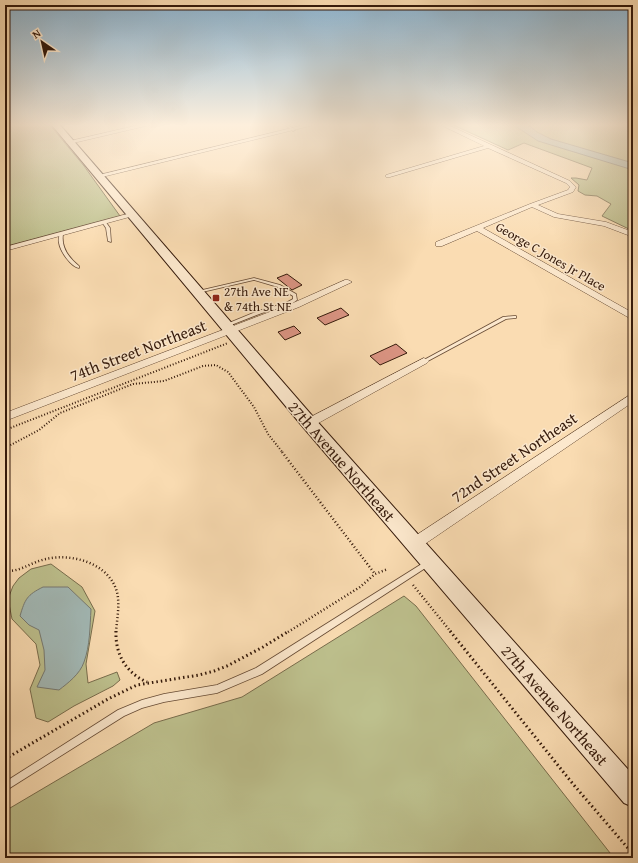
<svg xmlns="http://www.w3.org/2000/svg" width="638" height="863" font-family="'Gentium Book Plus',serif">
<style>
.green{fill:#bdc08d;stroke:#786c4c}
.water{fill:#a2b9b7;stroke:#767972}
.building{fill:#dc9584;stroke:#34190a}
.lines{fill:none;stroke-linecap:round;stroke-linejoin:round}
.lane-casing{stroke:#664a34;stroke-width:1.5}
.street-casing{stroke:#664a34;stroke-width:1}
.secondary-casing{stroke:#34190a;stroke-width:2}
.path-far2{stroke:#34190a;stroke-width:2;stroke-dasharray:1 2;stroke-linecap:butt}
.path-far1{stroke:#34190a;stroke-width:2.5;stroke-dasharray:1 2.5;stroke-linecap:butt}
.path{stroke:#34190a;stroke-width:3;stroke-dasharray:1.5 3;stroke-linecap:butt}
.lane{fill:#fce8cd;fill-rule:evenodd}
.street{fill:#fce8cd;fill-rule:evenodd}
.secondary{fill:#fce8cd;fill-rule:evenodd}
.poi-dot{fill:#8f2418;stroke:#fce8cd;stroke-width:1.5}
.labels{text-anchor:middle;stroke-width:3;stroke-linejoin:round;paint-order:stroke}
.far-street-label{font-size:13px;fill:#34190a;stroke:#fce8cd}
.far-poi-label{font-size:13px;fill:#34190a;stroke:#fce8cd;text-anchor:start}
.street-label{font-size:16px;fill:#34190a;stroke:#fce8cd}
</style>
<rect width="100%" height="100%" fill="#fadcb2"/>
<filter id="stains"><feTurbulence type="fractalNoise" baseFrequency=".005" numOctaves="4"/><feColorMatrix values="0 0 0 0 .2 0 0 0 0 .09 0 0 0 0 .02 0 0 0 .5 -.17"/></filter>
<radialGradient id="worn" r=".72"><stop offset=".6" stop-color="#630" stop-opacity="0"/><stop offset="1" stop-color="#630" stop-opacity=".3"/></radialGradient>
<!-- green -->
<g class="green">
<path d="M5 124H49L84 166 120 216 5 247Z"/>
<path d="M451 124H633V231L602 216 611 204 597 196 585 195 578 191 579 185 571 178H576L587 180 592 168 524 143 508 150Z"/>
<path d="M51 564 82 587 95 611 86 664 88 683 117 672 120 680 113 686 74 706 48 722 36 718 30 689 40 665 36 644 12 619 8 599 13 586 19 578 31 569Z"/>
<path d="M404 596 416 606 614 858H5V811L154 723 242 697Z"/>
</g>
<!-- water -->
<g class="water">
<path d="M512 124H527L537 132 551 139 633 163V170L538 141Z"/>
<path d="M43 587H68L91 609C90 626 90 646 84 662 80 674 68 683 59 690L37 687 45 670 44 650 39 630 29 625 20 616C25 599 27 595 43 587Z"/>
</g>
<!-- building -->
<g class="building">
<path d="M287 274 302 285 292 290 277 278Z"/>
<path d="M341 308 349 315 325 325 317 318Z"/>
<path d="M294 326 301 333 285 340 278 332Z"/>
<path d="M396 344 407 353 380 365 370 356Z"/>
</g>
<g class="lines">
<defs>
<g id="lane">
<path d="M284 124H287L295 130 293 131Z"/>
<path d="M103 221H105L110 228 111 242 108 241 106 228 102 222Z"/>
<path d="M60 233 63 234C61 248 69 258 79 266V268C71 267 60 251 59 243 58 240 59 237 60 233Z"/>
<path d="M254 278 280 285 296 294 297 300 290 305 262 313 226 327H224V325L258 311 286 303 293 299V296L278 287 254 280 198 293 196 292 198 291Z"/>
<path d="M514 316H516V318L506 319 426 362 424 363 422 361 503 317Z"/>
<path d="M428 560 430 561 431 563 430 565 262 674 217 693 164 702 142 708 124 716 5 791V782L118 710 142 700 164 694 217 685 256 668Z"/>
</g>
<g id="street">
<path d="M143 124H154L69 144 66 142Z"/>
<path d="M308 124H318L98 178 95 176Z"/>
<path d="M439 124H446L570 181 576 187 573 192 538 205 558 214 606 222 633 232V237L604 226 554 217 532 207 483 228 633 313V320L477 231 442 246H436V242L530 204 568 190 570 187 566 183 488 148 390 177H386V175L484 146Z"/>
<path d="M131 213 134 215 133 216 5 251V247Z"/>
<path d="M345 280H348L352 282 299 307 5 421V413L293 303Z"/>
<path d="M424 358 429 361 427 363 313 426H305L304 423 305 420Z"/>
<path d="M633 393V402L419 548 414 550 409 548 407 544 409 540Z"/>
</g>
<path id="secondary" d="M51 124H59L315 419 633 775V807L624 803 303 427Z"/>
</defs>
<!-- lane casing -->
<use href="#lane" class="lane-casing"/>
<!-- street casing -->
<use href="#street" class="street-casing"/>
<!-- secondary casing -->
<use href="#secondary" class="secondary-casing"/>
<!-- path-far2 -->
<g class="path-far2">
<path d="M5 430 228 343"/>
<path d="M5 448 39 430 60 413 133 384 164 381 203 366 216 365 228 372 254 407 268 434 283 453"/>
</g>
<!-- path-far1 -->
<g class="path-far1">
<path d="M282 452 375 574"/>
<path d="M5 571C21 572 31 562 46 559 72 553 109 563 117 592 120 605 117 619 116 632"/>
<path d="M413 585 451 632"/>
<path d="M288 632 360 587 375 574 388 569"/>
</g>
<!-- path -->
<g class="path">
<path d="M116 631C115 654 126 673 147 682"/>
<path d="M450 631 573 784 633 854"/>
<path d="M5 759 108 699 137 685 199 675 214 671 227 666 263 647 289 631"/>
</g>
<!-- lane -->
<use href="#lane" class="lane"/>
<!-- street -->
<use href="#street" class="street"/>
<!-- secondary -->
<use href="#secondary" class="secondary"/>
</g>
<!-- sky -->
<linearGradient id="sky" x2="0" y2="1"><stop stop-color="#8cb6d4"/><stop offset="0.51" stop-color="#fdefdc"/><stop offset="1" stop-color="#fdefdc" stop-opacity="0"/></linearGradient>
<rect width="638" height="245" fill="url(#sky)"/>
<!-- markers -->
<rect class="poi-dot" x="212" y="294" width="8" height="8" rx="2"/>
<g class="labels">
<!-- far-street labels -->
<g class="far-street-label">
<text transform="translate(551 256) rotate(30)" y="5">George C Jones Jr Place</text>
</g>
<!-- far-poi labels -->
<g class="far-poi-label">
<text x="224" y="296">27th Ave NE<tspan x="224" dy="15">&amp; 74th St NE</tspan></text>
</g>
<!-- street labels -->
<g class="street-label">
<text transform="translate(138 350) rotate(-21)" y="6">74th Street Northeast</text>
<text transform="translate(514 457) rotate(-34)" y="6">72nd Street Northeast</text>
<text transform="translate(342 461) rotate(49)" y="6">27th Avenue Northeast</text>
<text transform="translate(555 705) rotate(49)" y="6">27th Avenue Northeast</text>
</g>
</g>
<!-- margin -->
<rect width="638" height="863" fill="none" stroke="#fadcb2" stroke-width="20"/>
<rect x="6" y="6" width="626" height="851" fill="none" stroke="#34190a" stroke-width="2"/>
<rect x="10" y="10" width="618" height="843" fill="none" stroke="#34190a"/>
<!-- north arrow -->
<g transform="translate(42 42) rotate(326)" stroke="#fce8cd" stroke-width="3" paint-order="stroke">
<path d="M0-3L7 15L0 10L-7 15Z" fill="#34190a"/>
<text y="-6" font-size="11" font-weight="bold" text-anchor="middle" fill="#34190a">N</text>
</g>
<rect width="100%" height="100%" filter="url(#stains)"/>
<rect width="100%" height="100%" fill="url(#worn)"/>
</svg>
